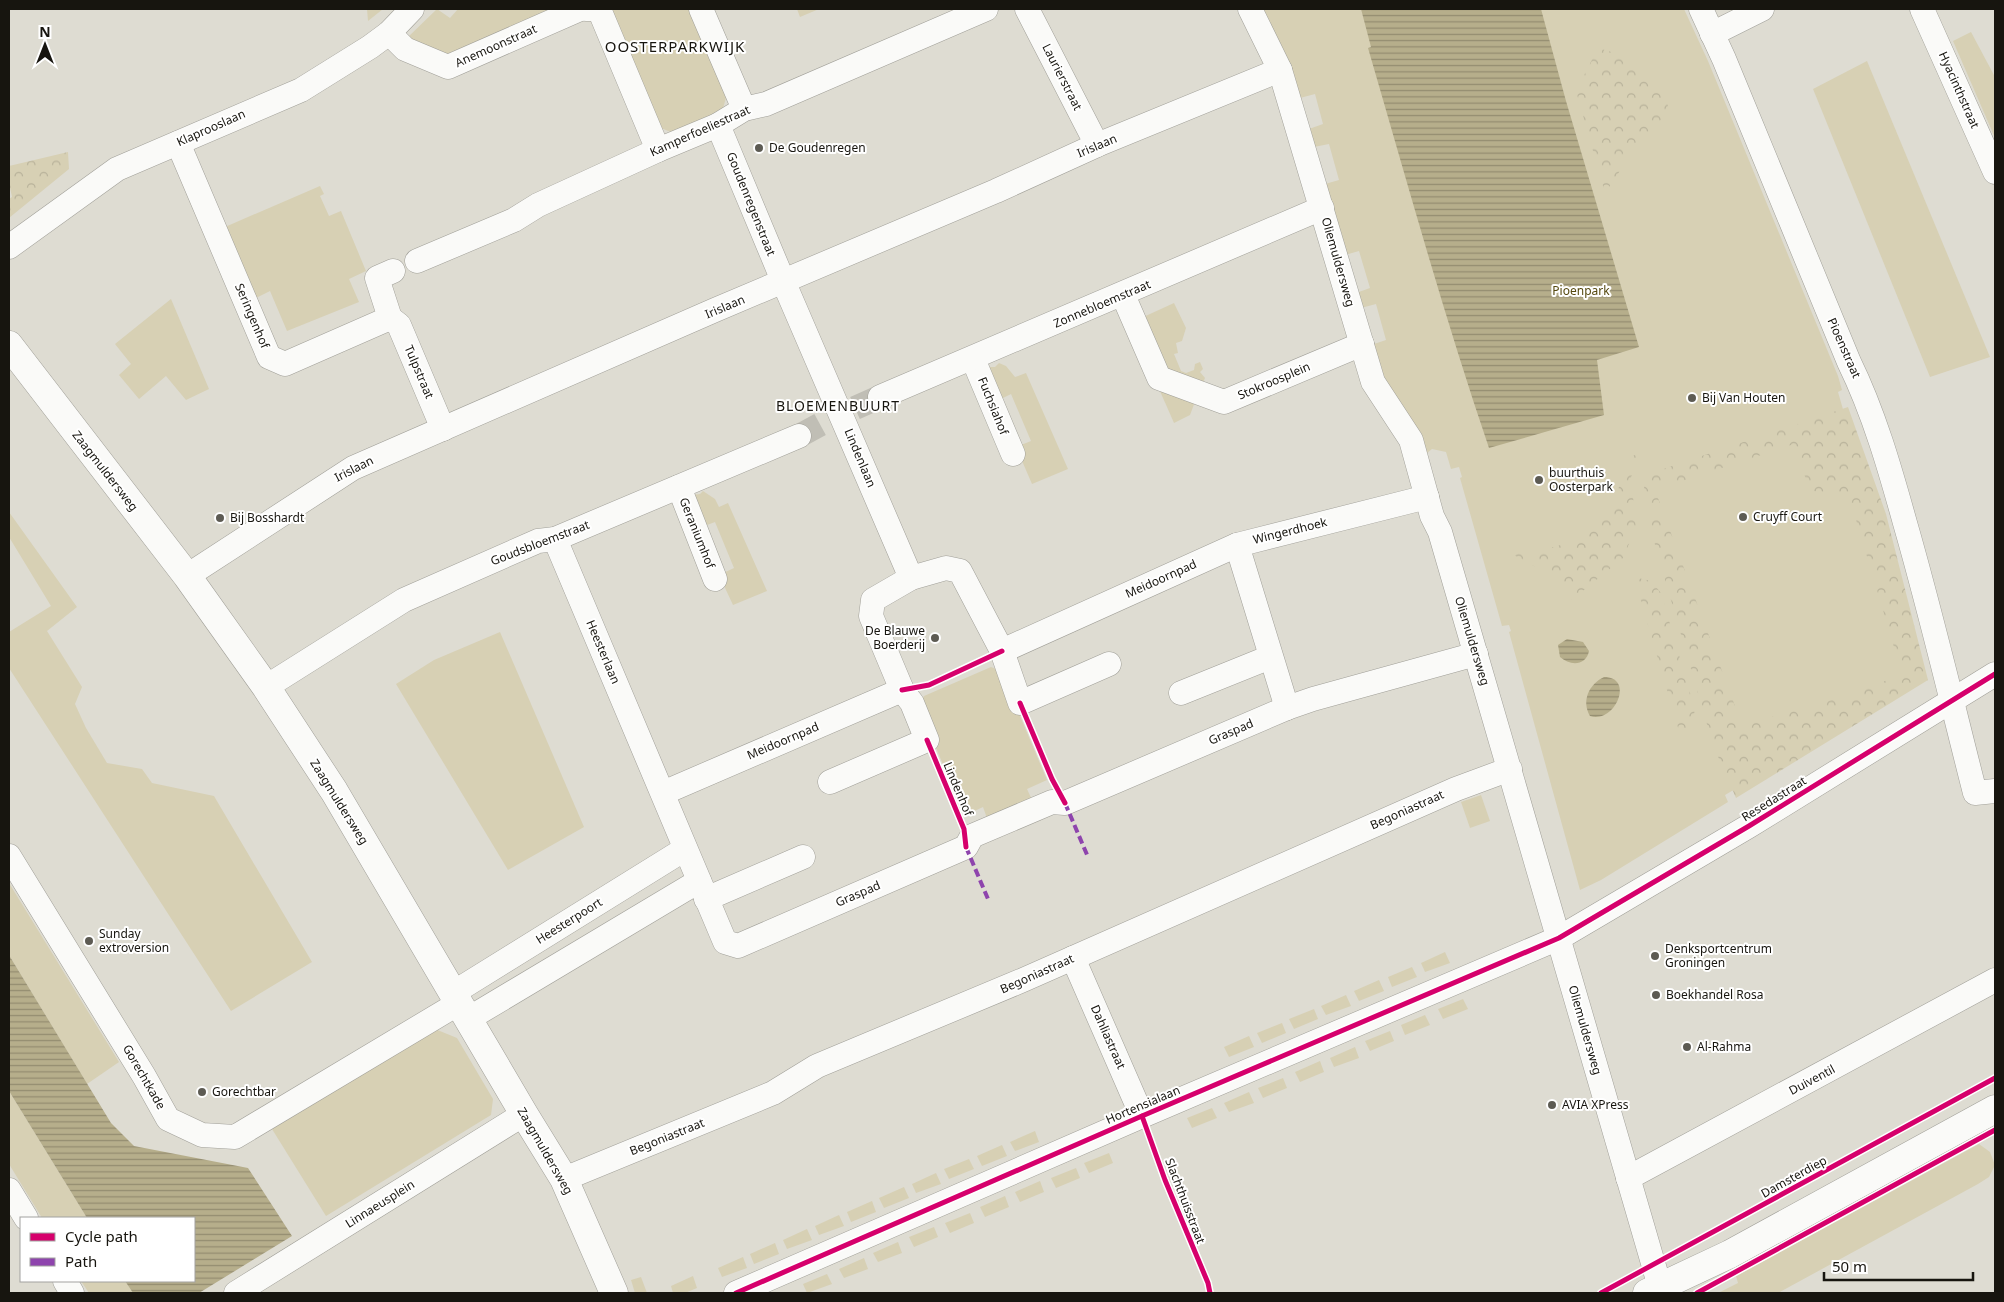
<svg xmlns="http://www.w3.org/2000/svg" width="2004" height="1302" font-family="'Noto Sans',sans-serif">
<style>
.green{fill:#d7d0b4}
.forest{fill:url(#forest-crowns);fill-rule:evenodd}
.water{fill:url(#water-rules)}
.lines{fill:none;stroke-linecap:round;stroke-linejoin:round}
.street-tunnel{stroke:#c0beb5;stroke-width:24;stroke-dasharray:24 12;stroke-linecap:butt}
.street-casing{stroke:#a09f98;stroke-width:25}
.secondary-casing{stroke:#a09f98;stroke-width:29}
.street{stroke:#fafaf8;stroke-width:24}
.secondary{stroke:#fafaf8;stroke-width:28}
.quiet{stroke:#8e44ad;stroke-width:4;stroke-dasharray:8 4;stroke-linecap:butt}
.cycleway-casing{stroke:#fff;stroke-width:8}
.cycleway{stroke:#d6006c;stroke-width:5}
.poi-dot{fill:#5d5b53;stroke:#fff;stroke-width:2}
.labels{text-anchor:middle;stroke-width:4;stroke-linejoin:round;paint-order:stroke}
.street-label{font-size:12px;fill:#17150f;stroke:#fff}
.poi-label{font-size:12px;fill:#17150f;stroke:#fff;text-anchor:start}
.park-label{font-size:12px;fill:#55480e;stroke:#fff}
.neighbourhood-label{font-size:14px;letter-spacing:1px;fill:#17150f;stroke:#fff}
.quarter-label{font-size:15px;letter-spacing:1px;fill:#17150f;stroke:#fff}
</style>
<defs>
<pattern id="forest-crowns" width="20" height="18" patternUnits="userSpaceOnUse" patternTransform="scale(1.25)"><rect width="20" height="18" fill="#d7d0b4"/><path d="M2 6a3 3 0 1 1 6 0M12 15a3 3 0 1 1 6 0" fill="none" stroke="#b8b29a"/></pattern>
<pattern id="water-rules" width="6" height="5" patternUnits="userSpaceOnUse" patternTransform="scale(1.25)"><rect width="6" height="5" fill="#b6ae8b"/><path d="M0 2.5h6" fill="none" stroke="#938c70"/></pattern>
</defs>
<rect width="100%" height="100%" fill="#dedcd2"/>
<!-- green -->
<g class="green">
<path d="M367 9H383L368 21Z"/>
<path d="M437 9 450 18 458 9H555L453 59 407 38Z"/>
<path d="M612 9H695L729 87 722 112 673 133 661 128 609 10Z"/>
<path d="M797 9H819L800 17Z"/>
<path d="M1262 9H1684L1708 61 1838 376 1842 390 1838 392 1921 679 1725 795 1728 802 1601 880 1580 890 1509 632 1511 631 1509 625 1502 626 1460 478 1462 477 1459 467 1451 469 1446 452 1432 449 1427 453 1384 382 1371 345 1386 340 1376 304 1361 308 1356 293 1370 288 1359 251 1345 255 1325 184 1339 180 1329 144 1314 147 1309 129 1323 124 1315 94 1300 98Z"/>
<path d="M1971 32 1995 77V138L1953 41Z"/>
<path d="M1867 61 1990 357 1930 377 1813 89Z"/>
<path d="M320 186 324 194 320 196 329 216 341 211 366 271 349 279 359 302 287 331 270 291 256 298 225 227Z"/>
<path d="M171 299 209 389 186 400 166 376 139 399 119 375 131 364 115 344Z"/>
<path d="M1174 303 1186 328 1182 341 1176 343 1178 353 1174 354 1181 371 1186 373 1194 370 1195 364 1200 362 1203 369 1200 372 1205 378 1200 389 1162 372 1139 319Z"/>
<path d="M999 363 1006 366 1015 377 1026 373 1068 469 1032 484 1016 447 1031 441 1011 394 997 401 988 375 990 367H995Z"/>
<path d="M1156 382 1196 399 1190 415 1174 423Z"/>
<path d="M703 491 715 499 719 507 728 503 767 591 733 605 719 575 734 568 715 522 699 528 693 495 700 494Z"/>
<path d="M9 512 77 607 47 631 82 687 75 704 86 728 107 763 142 769 152 783 214 796 312 962 231 1011 9 668V632L51 606 9 537Z"/>
<path d="M500 632 584 827 508 870 396 684 434 660Z"/>
<path d="M991 667 1001 671 1047 780 1027 789 1033 802 988 821 983 807 964 816 919 706 924 696Z"/>
<path d="M1481 795 1490 821 1470 828 1461 802Z"/>
<path d="M9 883 119 1062 87 1084 9 955Z"/>
<path d="M1445 952 1450 963 1425 972 1421 963Z"/>
<path d="M1412 967 1417 977 1392 987 1388 977Z"/>
<path d="M1379 980 1384 991 1359 1001 1354 991Z"/>
<path d="M1346 995 1351 1006 1326 1015 1321 1006Z"/>
<path d="M1463 999 1468 1009 1443 1019 1438 1009Z"/>
<path d="M1314 1009 1318 1019 1294 1029 1289 1019Z"/>
<path d="M1425 1015 1430 1025 1405 1035 1401 1025Z"/>
<path d="M1282 1023 1286 1033 1262 1043 1257 1033Z"/>
<path d="M435 1029 457 1038 493 1099 491 1115 326 1216 272 1129Z"/>
<path d="M1390 1031 1394 1041 1370 1051 1365 1041Z"/>
<path d="M1249 1036 1254 1047 1229 1057 1224 1047Z"/>
<path d="M1355 1047 1359 1058 1334 1067 1330 1058Z"/>
<path d="M1320 1061 1324 1072 1300 1082 1295 1072Z"/>
<path d="M1283 1078 1287 1088 1263 1098 1258 1088Z"/>
<path d="M9 1091 87 1218H42L9 1164Z"/>
<path d="M1249 1092 1254 1103 1229 1112 1224 1103Z"/>
<path d="M1212 1108 1217 1118 1192 1128 1187 1118Z"/>
<path d="M1035 1131 1039 1142 1015 1151 1010 1142Z"/>
<path d="M1979 1144 1990 1152 1995 1165 1989 1177 1978 1184 1778 1293H1718L1738 1283 1736 1276Z"/>
<path d="M1002 1145 1007 1156 982 1166 977 1156Z"/>
<path d="M1109 1153 1113 1163 1089 1173 1084 1163Z"/>
<path d="M969 1159 974 1169 949 1179 944 1169Z"/>
<path d="M1076 1168 1080 1178 1056 1188 1051 1178Z"/>
<path d="M936 1173 941 1184 916 1193 912 1184Z"/>
<path d="M1040 1181 1044 1192 1020 1202 1015 1192Z"/>
<path d="M904 1187 909 1198 884 1208 879 1198Z"/>
<path d="M1005 1196 1009 1207 985 1217 980 1207Z"/>
<path d="M872 1201 876 1212 851 1222 847 1212Z"/>
<path d="M970 1213 974 1223 950 1233 945 1223Z"/>
<path d="M839 1215 844 1226 819 1235 815 1226Z"/>
<path d="M934 1227 938 1237 914 1247 909 1237Z"/>
<path d="M807 1229 812 1240 787 1249 783 1240Z"/>
<path d="M898 1242 902 1253 878 1262 873 1253Z"/>
<path d="M775 1243 779 1254 754 1264 750 1254Z"/>
<path d="M743 1257 747 1268 722 1277 718 1268Z"/>
<path d="M864 1258 868 1269 844 1278 839 1269Z"/>
<path d="M827 1274 832 1284 807 1293 803 1284Z"/>
<path d="M693 1276 697 1288 685 1293H673L671 1286Z"/>
<path d="M641 1277 647 1293H635L631 1280Z"/>
<path d="M81 1281H125L133 1293H89Z"/>
</g>
<!-- forest -->
<g class="forest">
<path d="M1598 48 1632 58 1665 93 1669 111 1634 150 1605 193 1576 91Z"/>
<path d="M68 152 69 169 9 218V199L12 197 9 183V166Z"/>
<path d="M1848 407 1886 514 1928 680 1736 798 1713 745 1655 545 1642 476ZM1791 445 1811 490 1851 503 1902 674 1850 695 1742 725 1655 490Z"/>
<path d="M1645 452 1631 477 1636 527 1623 558 1572 600 1561 581 1512 554C1550 550 1583 544 1607 512 1615 500 1625 470 1632 456Z"/>
<path d="M1634 577 1651 581 1661 593 1695 710 1690 729 1679 731Z"/>
</g>
<!-- water -->
<g class="water">
<path d="M1361 9H1541L1566 101 1639 347 1597 360 1604 415 1489 448C1444 316 1407 182 1368 48L1371 47Z"/>
<path d="M1567 639 1583 642 1589 651C1586 666 1570 666 1560 657L1558 645Z"/>
<path d="M1604 677C1635 677 1615 724 1590 716 1581 701 1589 684 1604 677Z"/>
<path d="M9 955 111 1123 134 1146 248 1168 292 1236 199 1293H133L125 1281H194V1218H87L9 1091Z"/>
</g>
<g class="lines">
<!-- street-tunnel -->
<g class="street-tunnel">
<path d="M855 408 880 397"/>
<path d="M799 436 823 423"/>
</g>
<defs>
<g id="street">
<path d="M586 9H599L658 150"/>
<path d="M701 9 744 109"/>
<path d="M1027 9 1097 145"/>
<path d="M1250 9 1280 70 1373 382 1411 440 1432 516 1440 532 1660 1287"/>
<path d="M1701 9 1724 59 1849 362C1874 413 1890 469 1905 523 1931 613 1952 703 1975 793L1995 791"/>
<path d="M1922 9 1995 172"/>
<path d="M389 33 405 49 448 67 580 9"/>
<path d="M1712 34 1762 9"/>
<path d="M718 125 784 283 911 578"/>
<path d="M178 143 269 357 285 364 390 318 377 278 393 271"/>
<path d="M9 247 117 169 301 90 370 47 389 33 412 9"/>
<path d="M417 261 514 220 538 205 658 150 718 125 744 109 766 104 986 9"/>
<path d="M1123 295 1159 378 1224 402 1362 344"/>
<path d="M390 318 399 325 443 429"/>
<path d="M973 359 1013 454"/>
<path d="M880 397 1322 208"/>
<path d="M679 487 715 579"/>
<path d="M555 539 725 942 738 946 966 847 972 836 1052 802 1065 803 1287 708 1313 699 1476 654"/>
<path d="M1237 545 1287 708"/>
<path d="M187 576 353 468 715 310 996 191 1097 145 1280 70"/>
<path d="M1002 651 1237 545 1427 497"/>
<path d="M266 687 404 600 538 541 555 539 799 436"/>
<path d="M1181 693 1270 657"/>
<path d="M830 782 927 740 912 703 902 690 871 616 873 600 911 578 946 568 960 571 1002 651 1020 703 1109 664"/>
<path d="M663 793 902 690"/>
<path d="M9 856 144 1076 168 1119 202 1135 235 1137 459 1003"/>
<path d="M706 899 803 857"/>
<path d="M1073 958 1142 1116"/>
<path d="M453 993 685 849"/>
<path d="M468 1019 699 881"/>
<path d="M1628 1178 1995 980"/>
<path d="M564 1179 773 1093 817 1066 1023 980 1456 789 1510 769"/>
<path d="M9 1190 26 1218"/>
<path d="M65 1281 72 1293"/>
<path d="M236 1293 524 1114"/>
<path d="M736 1293 1142 1116 1559 938 1749 826 1995 674"/>
</g>
<g id="secondary">
<path d="M9 345 187 576 266 687 334 791 524 1114 564 1179 614 1293"/>
<path d="M1647 1293 1730 1254 1995 1109"/>
</g>
</defs>
<!-- street casing -->
<use href="#street" class="street-casing"/>
<!-- secondary casing -->
<use href="#secondary" class="secondary-casing"/>
<!-- street -->
<use href="#street" class="street"/>
<!-- secondary -->
<use href="#secondary" class="secondary"/>
<!-- quiet -->
<g class="quiet">
<path d="M1065 803 1088 857"/>
<path d="M966 847 988 899"/>
</g>
<defs>
<g id="cycleway">
<path d="M902 690 929 685 1002 651"/>
<path d="M1020 703 1052 779 1065 803"/>
<path d="M927 740 964 829 966 847"/>
<path d="M1142 1116 1165 1180 1208 1283 1210 1293"/>
<path d="M736 1293 1142 1116 1559 938 1749 826 1995 674"/>
<path d="M1601 1293 1995 1078"/>
<path d="M1697 1293 1995 1130"/>
</g>
</defs>
<!-- cycleway casing -->
<use href="#cycleway" class="cycleway-casing"/>
<!-- cycleway -->
<use href="#cycleway" class="cycleway"/>
</g>
<!-- markers -->
<g class="poi-dot">
<circle cx="759" cy="148" r="5"/>
<circle cx="1692" cy="398" r="5"/>
<circle cx="1539" cy="480" r="5"/>
<circle cx="1743" cy="517" r="5"/>
<circle cx="220" cy="518" r="5"/>
<circle cx="935" cy="638" r="5"/>
<circle cx="89" cy="941" r="5"/>
<circle cx="1655" cy="956" r="5"/>
<circle cx="1656" cy="995" r="5"/>
<circle cx="1687" cy="1047" r="5"/>
<circle cx="202" cy="1092" r="5"/>
<circle cx="1552" cy="1105" r="5"/>
</g>
<g class="labels">
<!-- street labels -->
<g class="street-label">
<text transform="translate(496 46) rotate(-24)" y="4">Anemoonstraat</text>
<text transform="translate(1062 77) rotate(63)" y="4">Laurierstraat</text>
<text transform="translate(1959 90) rotate(66)" y="4">Hyacinthstraat</text>
<text transform="translate(211 128) rotate(-24)" y="4">Klaprooslaan</text>
<text transform="translate(700 131) rotate(-24)" y="4">Kamperfoeliestraat</text>
<text transform="translate(1097 146) rotate(-23)" y="4">Irislaan</text>
<text transform="translate(751 204) rotate(68)" y="4">Goudenregenstraat</text>
<text transform="translate(1338 262) rotate(74)" y="4">Oliemuldersweg</text>
<text transform="translate(1102 304) rotate(-23)" y="4">Zonnebloemstraat</text>
<text transform="translate(725 307) rotate(-23)" y="4">Irislaan</text>
<text transform="translate(252 316) rotate(67)" y="4">Seringenhof</text>
<text transform="translate(1844 348) rotate(66)" y="4">Pioenstraat</text>
<text transform="translate(419 372) rotate(67)" y="4">Tulpstraat</text>
<text transform="translate(1274 381) rotate(-23)" y="4">Stokroosplein</text>
<text transform="translate(993 406) rotate(68)" y="4">Fuchsiahof</text>
<text transform="translate(860 458) rotate(67)" y="4">Lindenlaan</text>
<text transform="translate(354 469) rotate(-27)" y="4">Irislaan</text>
<text transform="translate(105 471) rotate(52)" y="4">Zaagmuldersweg</text>
<text transform="translate(1290 531) rotate(-14)" y="4">Wingerdhoek</text>
<text transform="translate(697 533) rotate(68)" y="4">Geraniumhof</text>
<text transform="translate(540 543) rotate(-21)" y="4">Goudsbloemstraat</text>
<text transform="translate(1161 579) rotate(-24)" y="4">Meidoornpad</text>
<text transform="translate(1472 641) rotate(73)" y="4">Oliemuldersweg</text>
<text transform="translate(603 652) rotate(67)" y="4">Heesterlaan</text>
<text transform="translate(1231 732) rotate(-23)" y="4">Graspad</text>
<text transform="translate(783 741) rotate(-23)" y="4">Meidoornpad</text>
<text transform="translate(958 789) rotate(67)" y="4">Lindenhof</text>
<text transform="translate(1774 799) rotate(-32)" y="4">Resedastraat</text>
<text transform="translate(339 802) rotate(58)" y="4">Zaagmuldersweg</text>
<text transform="translate(1407 810) rotate(-24)" y="4">Begoniastraat</text>
<text transform="translate(858 894) rotate(-23)" y="4">Graspad</text>
<text transform="translate(569 921) rotate(-32)" y="4">Heesterpoort</text>
<text transform="translate(1037 974) rotate(-24)" y="4">Begoniastraat</text>
<text transform="translate(1585 1030) rotate(74)" y="4">Oliemuldersweg</text>
<text transform="translate(1108 1037) rotate(66)" y="4">Dahliastraat</text>
<text transform="translate(144 1077) rotate(60)" y="4">Gorechtkade</text>
<text transform="translate(1812 1080) rotate(-28)" y="4">Duiventil</text>
<text transform="translate(1143 1105) rotate(-23)" y="4">Hortensialaan</text>
<text transform="translate(667 1137) rotate(-22)" y="4">Begoniastraat</text>
<text transform="translate(545 1151) rotate(60)" y="4">Zaagmuldersweg</text>
<text transform="translate(1794 1177) rotate(-29)" y="4">Damsterdiep</text>
<text transform="translate(1185 1201) rotate(69)" y="4">Slachthuisstraat</text>
<text transform="translate(380 1204) rotate(-32)" y="4">Linnaeusplein</text>
</g>
<!-- poi labels -->
<g class="poi-label">
<text x="769" y="152">De Goudenregen</text>
<text x="1702" y="402">Bij Van Houten</text>
<text x="1549" y="477">buurthuis<tspan x="1549" dy="14">Oosterpark</tspan></text>
<text x="1753" y="521">Cruyff Court</text>
<text x="230" y="522">Bij Bosshardt</text>
<text x="925" y="635" text-anchor="end">De Blauwe<tspan x="925" dy="14">Boerderij</tspan></text>
<text x="99" y="938">Sunday<tspan x="99" dy="14">extroversion</tspan></text>
<text x="1665" y="953">Denksportcentrum<tspan x="1665" dy="14">Groningen</tspan></text>
<text x="1666" y="999">Boekhandel Rosa</text>
<text x="1697" y="1051">Al-Rahma</text>
<text x="212" y="1096">Gorechtbar</text>
<text x="1562" y="1109">AVIA XPress</text>
</g>
<!-- park labels -->
<g class="park-label">
<text x="1581" y="295">Pioenpark</text>
</g>
<!-- neighbourhood labels -->
<g class="neighbourhood-label">
<text x="838" y="411">BLOEMENBUURT</text>
</g>
<!-- quarter labels -->
<g class="quarter-label">
<text x="675" y="52">OOSTERPARKWIJK</text>
</g>
</g>
<!-- border -->
<rect width="2004" height="1302" fill="none" stroke="#17150f" stroke-width="20"/>
<!-- legend -->
<rect x="20" y="1217" width="175" height="65" fill="#ffffff" stroke="#a2a19f"/>
<rect x="30" y="1233" width="25" height="8" fill="#d6006c" stroke="#a2a19f"/>
<text x="65" y="1242" font-size="15" fill="#17150f">Cycle path</text>
<rect x="30" y="1258" width="25" height="8" fill="#8e44ad" stroke="#a2a19f"/>
<text x="65" y="1267" font-size="15" fill="#17150f">Path</text>
<!-- north arrow -->
<g transform="translate(45 45)" stroke="#ffffff" stroke-width="4" paint-order="stroke">
<path d="M0-4L9 19L0 12L-9 19Z" fill="#17150f"/>
<text y="-8" font-size="14" font-weight="bold" text-anchor="middle" fill="#17150f">N</text>
</g>
<!-- scale -->
<path d="M1824 1272v8h149v-8" fill="none" stroke="#17150f" stroke-width="2.5"/>
<text x="1832" y="1272" font-size="15" fill="#17150f" stroke="#ffffff" stroke-width="4" paint-order="stroke">50 m</text>
</svg>
